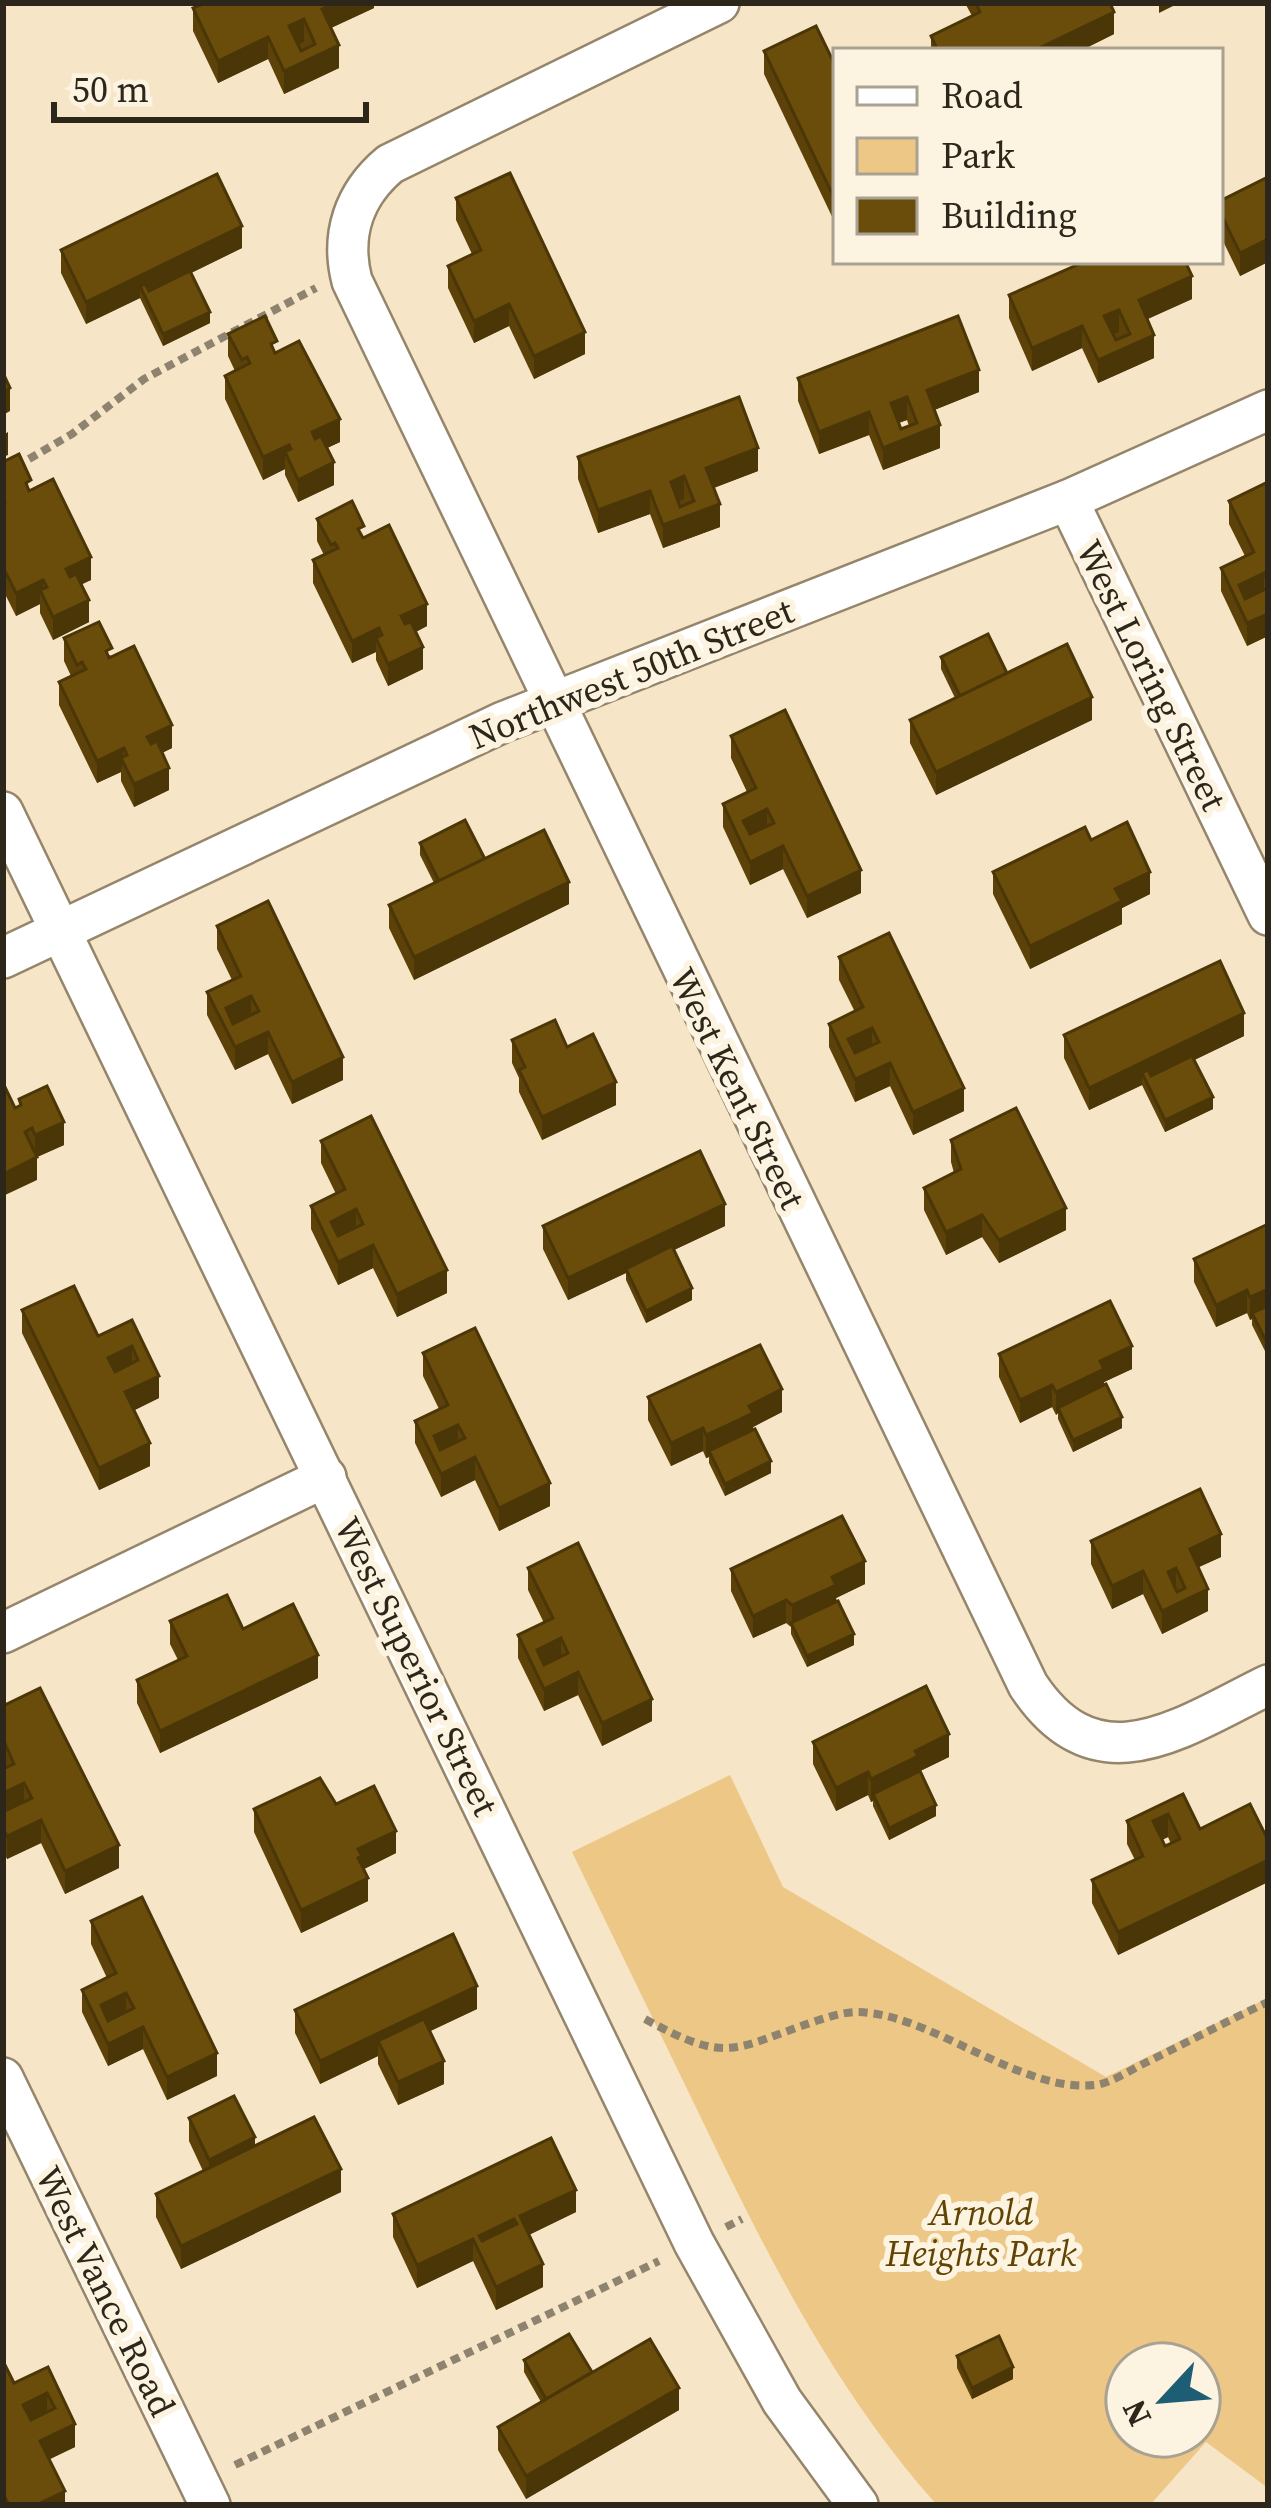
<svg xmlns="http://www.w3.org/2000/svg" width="1271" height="2508" font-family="'Source Serif 4',serif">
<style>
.green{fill:#edc785;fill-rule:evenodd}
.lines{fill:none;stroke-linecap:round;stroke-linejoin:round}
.street-casing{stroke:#95856a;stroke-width:44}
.path{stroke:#8e836f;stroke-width:8;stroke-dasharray:9 6;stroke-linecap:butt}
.street{stroke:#fff;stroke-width:39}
.wall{fill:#5c4209;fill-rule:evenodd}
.shaded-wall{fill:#4b3608}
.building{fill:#6b4d0b;stroke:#4b3608;stroke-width:3;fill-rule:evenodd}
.labels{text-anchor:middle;stroke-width:12;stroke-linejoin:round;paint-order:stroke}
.street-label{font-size:36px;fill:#2c261b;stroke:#fdf3e1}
.park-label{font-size:36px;font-style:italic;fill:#604403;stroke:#fdf3e1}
</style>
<rect width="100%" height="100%" fill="#f6e5c7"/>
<!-- green -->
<path class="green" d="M730 1775 783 1887 1106 2077 1268 1998V2488L1206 2442 1150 2505H937C836 2392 769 2259 704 2124 660 2033 616 1943 572 1852ZM1127 2364H1199V2436H1127Z"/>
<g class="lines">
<defs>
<g id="street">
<path d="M719 3 390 164C354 194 340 235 352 281L1028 1685C1097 1790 1182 1727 1268 1685"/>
<path d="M1068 500 1268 915"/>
<path d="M3 812 694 2243 782 2401 858 2505"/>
<path d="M3 958 503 722 1068 500 1268 410"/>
<path d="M3 1633 326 1477"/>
<path d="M3 2078 210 2505"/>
</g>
</defs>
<!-- street casing -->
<use href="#street" class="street-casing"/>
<!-- path -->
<g class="path">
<path d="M3 474 72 434 144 379 316 288"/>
<path d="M645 2019C729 2065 732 2049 816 2021 834 2015 851 2010 870 2013 939 2021 1025 2093 1095 2085 1112 2083 1130 2070 1145 2063 1186 2043 1227 2021 1268 2002"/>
<path d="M726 2227 742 2219"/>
<path d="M235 2465 659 2261"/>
</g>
<!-- street -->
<use href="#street" class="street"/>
</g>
<!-- wall -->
<g class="wall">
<path d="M374 3V8L331 28 339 68 284 94 268 59 218 83 193 31V8Z"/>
<path d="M965 3H1110L1114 34 1080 51H931V36L972 16Z"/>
<path d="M764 51 836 67V225L764 74Z"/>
<path d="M1268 177V262L1240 276 1220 235V201Z"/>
<path d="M456 198 585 354 534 379 509 326 474 343 448 288V266L472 254 456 220Z"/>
<path d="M242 248 191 273 210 323 163 346 140 298 86 324 61 273V250Z"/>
<path d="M1009 295 1192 299 1147 319 1154 358 1098 383 1082 348 1032 371 1009 318Z"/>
<path d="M228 334 277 352 340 442 327 448 334 485 298 502 285 475V469L263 480 225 399V376L235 371 228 356Z"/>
<path d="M798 378 979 392 934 410 940 448 883 470 869 435 819 454 798 401ZM907 420 909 426 901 429 899 423Z"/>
<path d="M578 457 758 471 713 488 720 527 663 548 650 514 598 533 578 479Z"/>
<path d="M3 462 31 490 91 580 81 584 89 622 53 640 40 613V604L16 616 3 590Z"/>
<path d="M1268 482V636L1247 646 1221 591V568L1245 556 1229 524V501Z"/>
<path d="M317 519 364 537 427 626 416 632 423 669 388 686 376 660V652L352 663 313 583V560L324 555 317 541Z"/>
<path d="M64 638 112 656 172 748 162 753 169 790 134 807 121 781V772L97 783 59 705V682L71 676 64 661Z"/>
<path d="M941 657 1007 673 1092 720 936 795 910 743V720L955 698 941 669Z"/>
<path d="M731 736 861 893 807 918 783 869 750 885 723 827V804L747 792 731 758Z"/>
<path d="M1091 840 1150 894 1122 908V924L1030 969 993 894V872Z"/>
<path d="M420 843 485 859 569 904 414 980 389 928V905L434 883 420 855Z"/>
<path d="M217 926 343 1080 292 1104 268 1054 235 1070 207 1015V992L232 980 217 949Z"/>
<path d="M839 957 964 1111 913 1135 890 1086 855 1102 829 1047V1024L855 1012 839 980Z"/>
<path d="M1064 1035 1244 1036 1194 1060 1213 1109 1165 1132 1142 1085 1089 1110 1064 1058Z"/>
<path d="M512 1040 567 1047 616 1105 542 1140 519 1092V1078L512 1063Z"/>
<path d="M19 1099 64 1145 37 1157V1180L15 1108 19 1106Z"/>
<path d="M951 1140 1066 1230 999 1263 982 1237 946 1255 924 1210V1188L954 1173 951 1162Z"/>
<path d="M321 1141 447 1293 397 1317 373 1268 338 1285 311 1229V1206L336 1194 321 1163Z"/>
<path d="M1268 1224V1357L1252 1325V1319L1250 1320 1247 1313 1216 1327 1194 1282V1259Z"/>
<path d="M543 1226H725L674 1250 692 1300 646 1323 626 1280V1273L568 1300 543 1249Z"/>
<path d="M22 1310 98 1336 132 1320 159 1398 134 1410 150 1466 99 1490 22 1333Z"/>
<path d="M423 1353 550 1506 499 1531 475 1480 441 1497 415 1443V1421L439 1409 423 1376Z"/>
<path d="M999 1354 1132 1369 1104 1382 1122 1428 1073 1452 1058 1419V1413L1056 1415 1052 1407 1020 1423 999 1377Z"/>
<path d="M648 1397 782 1412 753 1427 771 1473 725 1496 709 1463V1457L706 1458 703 1451 671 1466 648 1420Z"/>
<path d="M1091 1541 1221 1557 1199 1567 1208 1611 1162 1634 1143 1594 1112 1609 1091 1564Z"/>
<path d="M528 1568 652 1721 602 1746 578 1695 544 1711 518 1658V1635L544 1623 528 1590Z"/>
<path d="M731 1569 865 1584 836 1598 854 1645 807 1667 791 1634V1627L786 1623 753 1638 731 1591Z"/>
<path d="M170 1621 243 1629 318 1678 160 1753 137 1703V1680L178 1660 170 1644Z"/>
<path d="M3 1706 119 1868 65 1894 41 1843 7 1859 3 1851V1769L6 1768 3 1762Z"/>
<path d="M813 1742 949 1757 918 1772 936 1816 889 1840 873 1806V1801L871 1802 868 1795 836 1811 813 1764Z"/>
<path d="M1183 1794 1200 1829 1268 1840V1882L1118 1955 1092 1903V1880L1135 1860 1127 1844V1821ZM1168 1837 1171 1844 1165 1846 1162 1840Z"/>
<path d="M336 1804 396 1853 364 1869 368 1901 301 1933 254 1832V1809Z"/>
<path d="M91 1921 217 2076 167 2100 143 2049 108 2066 82 2012V1990L107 1978 91 1944Z"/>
<path d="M477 2009 430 2031 444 2084 398 2105 378 2064V2056L320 2084 295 2033V2010Z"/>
<path d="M189 2118 255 2146 341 2192 181 2269 156 2217V2194L203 2171 189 2141Z"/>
<path d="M576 2212 529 2235 543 2287 496 2310 473 2261 417 2288 393 2237V2214Z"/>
<path d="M957 2356 1013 2379 972 2399 957 2368Z"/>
<path d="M524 2360 592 2372 679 2410 526 2499 498 2450V2427L541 2402 524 2372Z"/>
<path d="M3 2361 14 2383 48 2367 75 2447 49 2459 65 2505H3Z"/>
</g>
<!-- shaded-wall -->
<g class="shaded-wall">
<path d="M336 3H374V8L322 32V9Z"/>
<path d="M1159 3H1179L1159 13Z"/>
<path d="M1114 12V34L1080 51H1033Z"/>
<path d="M304 19V42L289 49V26Z"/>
<path d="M268 37V59L218 83V61Z"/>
<path d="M339 45V68L284 94V71Z"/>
<path d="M242 226V248L144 296 140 286V298L86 324V302Z"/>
<path d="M1268 239V262L1240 276V253Z"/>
<path d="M1192 276V299L1139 323V300Z"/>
<path d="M509 304V326L474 343V321Z"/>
<path d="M1119 310V332L1104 338V316Z"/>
<path d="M210 312V323L163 346V334Z"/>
<path d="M1082 326V348L1032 371V348Z"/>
<path d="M585 332V354L534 379V356Z"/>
<path d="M1154 335V358L1098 383V360Z"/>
<path d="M979 370V392L927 413V390Z"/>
<path d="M10 388V411L3 415V392Z"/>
<path d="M907 397V420L891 425V403Z"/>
<path d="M869 412V435L819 454V432Z"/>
<path d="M340 419V442L312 455V432Z"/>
<path d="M940 425V448L883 470V448Z"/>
<path d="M8 432V455L3 457V435Z"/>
<path d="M289 445V460L285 452V469L263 480V457Z"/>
<path d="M758 448V471L706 491V468Z"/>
<path d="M334 462V485L298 502V480Z"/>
<path d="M684 476V499L671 505V482Z"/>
<path d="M650 491V514L598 533V510Z"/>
<path d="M720 504V527L663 548V525Z"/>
<path d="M91 557V580L66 592V569Z"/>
<path d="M1264 573V596L1239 607V585Z"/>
<path d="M43 580V596L40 590V604L16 616V593Z"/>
<path d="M89 600V622L53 640V617Z"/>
<path d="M427 604V626L401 639V616Z"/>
<path d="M1268 614V636L1247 646V623Z"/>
<path d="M379 628V644L376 638V652L352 663V641Z"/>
<path d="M423 647V669L388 686V664Z"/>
<path d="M1092 697V720L936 795V772Z"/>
<path d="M172 725V748L147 760V737Z"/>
<path d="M124 748 121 772 97 783V761Z"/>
<path d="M169 768V790L134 807V784Z"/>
<path d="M767 809V832L743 844V821Z"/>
<path d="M783 846V869L750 885V862Z"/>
<path d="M861 870V893L807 918V896Z"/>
<path d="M1150 872V894L1122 908V924L1030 969V946L1115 889Z"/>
<path d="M569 882V904L414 980V957Z"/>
<path d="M251 996V1019L226 1031V1008Z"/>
<path d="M1244 1013V1036L1147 1083 1142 1073V1085L1089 1110V1088Z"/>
<path d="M872 1028V1051L848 1062V1039Z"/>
<path d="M268 1032V1054L235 1070V1047Z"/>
<path d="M343 1057V1080L292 1104V1082Z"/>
<path d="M890 1063V1086L855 1102V1079Z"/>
<path d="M616 1082V1105L542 1140V1117Z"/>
<path d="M964 1088V1111L913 1135V1112Z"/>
<path d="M1213 1097V1109L1165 1132V1120Z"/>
<path d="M64 1122V1145L37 1157V1180L3 1196V1174L35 1158V1135Z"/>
<path d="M725 1204V1226L627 1272 626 1269V1273L568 1300V1278Z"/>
<path d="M1066 1208V1230L999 1263V1240Z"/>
<path d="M356 1209V1232L331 1244V1222Z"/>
<path d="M982 1215V1237L946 1255V1232Z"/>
<path d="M373 1245V1268L338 1285V1262Z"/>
<path d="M447 1270V1293L397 1317V1294Z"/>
<path d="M692 1288V1300L646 1323V1311Z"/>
<path d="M1268 1289V1312L1252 1313V1319L1250 1320V1297Z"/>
<path d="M1247 1290V1313L1216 1327V1305Z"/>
<path d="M132 1346V1369L108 1381V1358Z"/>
<path d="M1132 1346V1369L1104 1382V1392L1058 1408V1413L1056 1415V1392L1100 1361Z"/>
<path d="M159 1376V1398L125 1415V1392Z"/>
<path d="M1052 1385V1407L1020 1423V1400Z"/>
<path d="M782 1389V1412L753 1427V1435L709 1451V1457L706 1458V1435L749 1406Z"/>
<path d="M1122 1417V1428L1073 1452V1440Z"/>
<path d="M458 1425V1447L434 1459V1436Z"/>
<path d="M703 1428V1451L671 1466V1443Z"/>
<path d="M150 1443V1466L99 1490V1468Z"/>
<path d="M475 1457V1480L441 1497V1474Z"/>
<path d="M771 1461V1473L725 1496V1484Z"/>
<path d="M550 1483V1506L499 1531V1508Z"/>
<path d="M1221 1534V1557L1190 1571V1549Z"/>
<path d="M865 1561V1584L836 1598V1607L792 1628V1605L832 1577Z"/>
<path d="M1176 1568V1590L1168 1572Z"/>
<path d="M1143 1571V1594L1112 1609V1586Z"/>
<path d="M1208 1589V1611L1162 1634V1611Z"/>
<path d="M786 1600V1623L753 1638V1616Z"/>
<path d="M854 1634V1645L807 1667V1656Z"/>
<path d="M561 1638V1661L537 1673V1650Z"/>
<path d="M318 1655V1678L160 1753V1731Z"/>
<path d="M578 1672V1695L544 1711V1689Z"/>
<path d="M652 1699V1721L602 1746V1723Z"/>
<path d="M949 1734V1757L873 1794V1801L871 1802V1779L915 1751Z"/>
<path d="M868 1772V1795L836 1811V1788Z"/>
<path d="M24 1783V1805L3 1816V1793Z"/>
<path d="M936 1805V1816L889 1840V1828Z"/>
<path d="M1168 1814V1837L1153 1844V1821Z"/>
<path d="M41 1820V1843L7 1859V1836Z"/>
<path d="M396 1831V1853L362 1870 358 1881V1849Z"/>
<path d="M119 1845V1868L65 1894V1871Z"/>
<path d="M1268 1860V1882L1118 1955V1932Z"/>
<path d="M368 1878V1901L301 1933V1910Z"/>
<path d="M477 1986V2009L384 2053 378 2041V2056L320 2084V2061Z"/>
<path d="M126 1993V2015L101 2028V2005Z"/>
<path d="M143 2027V2049L108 2066V2044Z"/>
<path d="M217 2053V2076L167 2100V2077Z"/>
<path d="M444 2061V2084L398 2105V2082Z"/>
<path d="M255 2137V2160L209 2183V2160Z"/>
<path d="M341 2169V2192L181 2269V2246Z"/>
<path d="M576 2190V2212L520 2239V2216Z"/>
<path d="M514 2219V2242L479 2252V2236Z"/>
<path d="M473 2239V2261L417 2288V2265Z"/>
<path d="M543 2264V2287L496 2310V2287Z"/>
<path d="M1013 2367V2379L972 2399V2388Z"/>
<path d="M679 2388V2410L526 2499V2476Z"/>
<path d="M47 2393V2416L23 2428V2405Z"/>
<path d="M75 2424V2447L40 2464V2441Z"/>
<path d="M65 2491V2505H36Z"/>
</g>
<!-- building -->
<g class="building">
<path d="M205 3H336L322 9 339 45 284 71 268 37 218 61 193 8ZM304 19 315 44 301 51 289 26Z"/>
<path d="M976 3H1110L1114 12 1033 51H938L931 36 980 12Z"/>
<path d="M816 26 836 67V202L764 51Z"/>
<path d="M510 173 585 332 534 356 509 304 474 321 448 266 481 250 456 198Z"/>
<path d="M217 174 242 226 86 302 61 250Z"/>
<path d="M1268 177V239L1240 253 1220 212V201Z"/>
<path d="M1086 261H1185L1192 276 1139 300 1154 335 1098 360 1082 326 1032 348 1009 295ZM1119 310 1130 334 1116 340 1104 316Z"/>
<path d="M190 271 210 312 163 334 140 286 145 284 149 291Z"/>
<path d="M265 316 277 341 271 344 275 353 299 341 340 419 312 432 315 439 321 436 334 462 298 480 285 452 291 449 289 445 263 457 225 376 250 363 247 357 242 360 228 334Z"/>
<path d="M958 316 979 370 927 390 940 425 883 448 869 412 819 432 798 378ZM907 397 917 423 901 429 891 403Z"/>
<path d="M3 373 10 388 3 392Z"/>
<path d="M739 397 758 448 706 468 720 504 663 525 650 491 598 510 578 457ZM684 476 694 501 680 507 671 482Z"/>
<path d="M19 454 31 480 26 483 29 491 53 479 91 557 66 569 70 577 76 574 89 600 53 617 40 590 47 587 43 580 16 593 3 567V503L5 502 3 498V462Z"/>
<path d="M1268 482V582L1264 573 1239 585 1245 599 1268 588V614L1247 623 1221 568 1254 552 1229 501Z"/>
<path d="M352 501 364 526 358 529 363 538 389 525 427 604 401 616 405 624 411 622 423 647 388 664 376 638 382 635 379 628 352 641 313 560 338 548 335 543 331 545 317 519Z"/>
<path d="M99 622 112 648 106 651 109 658 134 646 172 725 147 737 151 744 157 741 169 768 134 784 121 758 127 755 124 748 97 761 59 682 86 669 82 662 77 665 64 638Z"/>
<path d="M988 634 1007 673 960 696 941 657Z"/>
<path d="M1067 644 1092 697 936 772 910 720Z"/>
<path d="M785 710 861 870 807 896 783 846 750 862 723 804 756 788 731 736ZM767 809 774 823 750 834 743 821Z"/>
<path d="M465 820 485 859 439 881 420 843Z"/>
<path d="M1127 822 1150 872 1115 889 1122 901 1030 946 993 872 1085 827 1091 840Z"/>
<path d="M544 830 569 882 414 957 389 905Z"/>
<path d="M268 901 343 1057 292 1082 268 1032 235 1047 207 992 241 976 217 926ZM251 996 259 1011 233 1024 226 1008Z"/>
<path d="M889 933 964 1088 913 1112 890 1063 855 1079 829 1024 863 1007 839 957ZM872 1028 879 1042 855 1053 848 1039Z"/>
<path d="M1220 961 1244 1013 1089 1088 1064 1035Z"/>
<path d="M555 1020 567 1047 593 1034 616 1082 542 1117 519 1070 525 1067 512 1040Z"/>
<path d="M1192 1056 1213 1097 1165 1120 1142 1073 1148 1070 1151 1076Z"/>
<path d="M3 1083 15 1108 21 1105 19 1099 47 1086 64 1122 35 1135 32 1128 25 1132 37 1157 3 1174Z"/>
<path d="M1016 1108 1066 1208 999 1240 982 1215 946 1232 924 1188 961 1169 951 1140Z"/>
<path d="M371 1116 447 1270 397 1294 373 1245 338 1262 311 1206 345 1189 321 1141ZM356 1209 363 1224 338 1236 331 1222Z"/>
<path d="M700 1151 725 1204 568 1278 543 1226Z"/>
<path d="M1268 1224V1289L1250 1297 1247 1290 1216 1305 1194 1259Z"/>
<path d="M672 1246 692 1288 646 1311 626 1269Z"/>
<path d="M74 1286 98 1336 132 1320 159 1376 125 1392 150 1443 99 1468 22 1310ZM132 1346 138 1360 115 1372 108 1358Z"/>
<path d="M1110 1301 1132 1346 1100 1361 1104 1369 1056 1392 1052 1385 1020 1400 999 1354Z"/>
<path d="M1268 1306V1345L1252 1313Z"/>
<path d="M475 1328 550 1483 499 1508 475 1457 441 1474 415 1421 448 1405 423 1353ZM458 1425 465 1438 440 1450 434 1436Z"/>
<path d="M760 1345 782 1389 749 1406 753 1413 732 1423 706 1435 703 1428 671 1443 648 1397Z"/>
<path d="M1106 1384 1122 1417 1073 1440 1058 1408Z"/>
<path d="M755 1429 771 1461 725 1484 709 1451Z"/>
<path d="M1200 1489 1221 1534 1190 1549 1208 1589 1162 1611 1143 1571 1112 1586 1091 1541ZM1176 1568 1185 1588 1177 1592 1168 1572Z"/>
<path d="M842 1516 865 1561 832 1577 836 1585 792 1605 786 1600 753 1616 731 1569Z"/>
<path d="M578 1543 652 1699 602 1723 578 1672 544 1689 518 1635 553 1618 528 1568ZM561 1638 568 1653 544 1665 537 1650Z"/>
<path d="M227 1595 243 1629 293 1604 318 1655 160 1731 137 1680 187 1656 170 1621Z"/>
<path d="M838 1601 854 1634 807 1656 791 1623Z"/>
<path d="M926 1686 949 1734 915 1751 918 1756 871 1779 868 1772 836 1788 813 1742Z"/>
<path d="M40 1688 119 1845 65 1871 41 1820 7 1836 3 1828V1802L7 1810 32 1798 24 1783 3 1793V1769L14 1764 3 1739V1706Z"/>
<path d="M920 1771 936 1805 889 1828 873 1794Z"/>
<path d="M320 1778 336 1804 374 1786 396 1831 358 1849 362 1856 358 1858 368 1878 301 1910 254 1809Z"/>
<path d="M1183 1794 1200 1829 1250 1804 1268 1840V1860L1118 1932 1092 1880 1143 1856 1127 1821ZM1168 1814 1180 1839 1165 1846 1153 1821Z"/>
<path d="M142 1897 217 2053 167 2077 143 2027 108 2044 82 1990 116 1973 91 1921ZM126 1993 134 2008 108 2021 101 2005Z"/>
<path d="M453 1934 477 1986 320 2061 295 2010Z"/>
<path d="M424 2019 444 2061 398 2082 378 2041Z"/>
<path d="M234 2096 255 2137 209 2160 189 2118Z"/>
<path d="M314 2117 341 2169 181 2246 156 2194Z"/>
<path d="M551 2138 576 2190 520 2216 543 2264 496 2287 473 2239 417 2265 393 2214ZM514 2219 517 2224 482 2241 479 2236Z"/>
<path d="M569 2334 592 2372 546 2399 524 2360Z"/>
<path d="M999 2336 1013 2367 972 2388 957 2356Z"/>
<path d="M650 2339 679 2388 526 2476 498 2427Z"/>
<path d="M3 2361 14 2383 48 2367 75 2424 40 2441 65 2491 36 2505H9L3 2494ZM47 2393 55 2408 31 2420 23 2405Z"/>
</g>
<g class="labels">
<!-- street labels -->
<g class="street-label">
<text transform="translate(631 673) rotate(-22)" y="13">Northwest 50th Street</text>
<text transform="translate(1152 675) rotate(64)" y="13">West Loring Street</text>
<text transform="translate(738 1088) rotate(64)" y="13">West Kent Street</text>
<text transform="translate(417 1666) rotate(64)" y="13">West Superior Street</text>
<text transform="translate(106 2291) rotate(64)" y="13">West Vance Road</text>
</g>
<!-- park labels -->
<g class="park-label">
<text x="981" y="2225">Arnold<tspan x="981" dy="41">Heights Park</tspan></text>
</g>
</g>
<!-- border -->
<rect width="1271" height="2508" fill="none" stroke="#2c261b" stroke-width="12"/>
<!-- legend -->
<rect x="833" y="48" width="390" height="216" fill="#fdf3e1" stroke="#a9a192" stroke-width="3"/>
<rect x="857" y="87" width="60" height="18" fill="#ffffff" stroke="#a9a192" stroke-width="3"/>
<text x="941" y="108" font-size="36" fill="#2c261b">Road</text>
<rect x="857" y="138" width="60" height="36" fill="#edc785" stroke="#a9a192" stroke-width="3"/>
<text x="941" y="168" font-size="36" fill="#2c261b">Park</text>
<rect x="857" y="198" width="60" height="36" fill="#6b4d0b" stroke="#a9a192" stroke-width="3"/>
<text x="941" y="228" font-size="36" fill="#2c261b">Building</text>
<!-- north arrow -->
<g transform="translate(1163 2400) rotate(244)"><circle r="57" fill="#fdf3e1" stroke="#a9a192" stroke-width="3"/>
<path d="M0-9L21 45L0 30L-21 45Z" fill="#1e5e74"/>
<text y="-18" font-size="33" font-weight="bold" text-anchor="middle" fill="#2c261b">N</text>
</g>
<!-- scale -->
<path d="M54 102v18h312v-18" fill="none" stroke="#2c261b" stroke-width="6"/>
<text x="72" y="102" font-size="36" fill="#2c261b" stroke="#fdf3e1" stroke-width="9" paint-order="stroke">50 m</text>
</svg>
